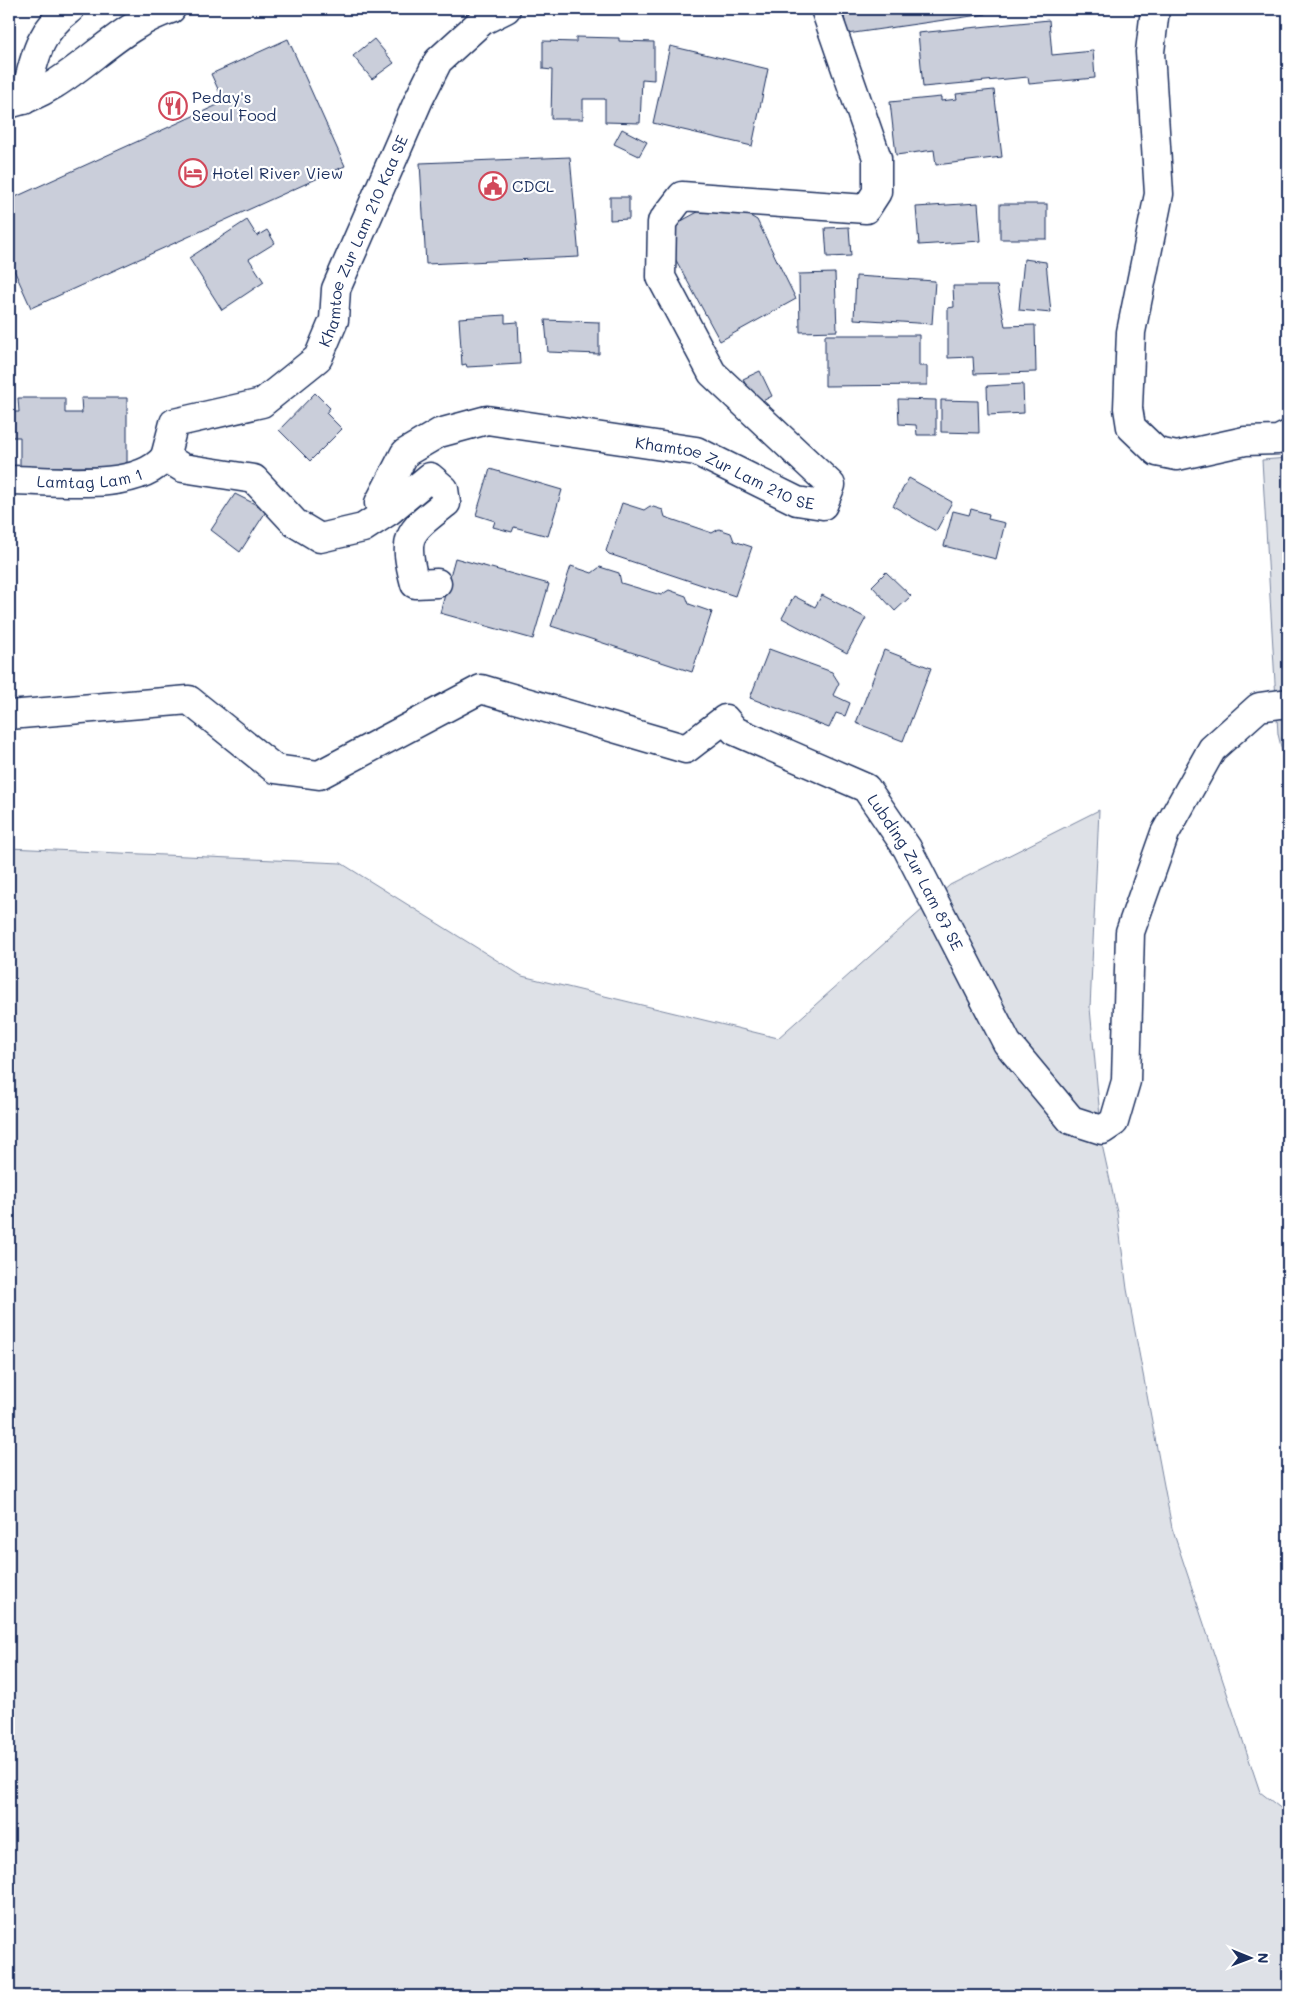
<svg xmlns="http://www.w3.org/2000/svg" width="1297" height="2005" font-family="Mali,sans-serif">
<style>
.green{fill:#dee1e7;stroke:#7c88a2}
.building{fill:#caceda;stroke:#1b2f5e}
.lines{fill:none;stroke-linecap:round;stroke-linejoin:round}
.minor-casing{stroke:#1b2f5e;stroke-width:31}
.secondary-casing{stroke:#1b2f5e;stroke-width:31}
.minor{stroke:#fff;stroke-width:28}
.secondary{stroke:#fff;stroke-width:28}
.labels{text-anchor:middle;stroke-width:4.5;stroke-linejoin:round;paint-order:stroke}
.poi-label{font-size:16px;fill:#1b2f5e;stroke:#fff;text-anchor:start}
.street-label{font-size:16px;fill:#1b2f5e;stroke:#fff}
</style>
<rect width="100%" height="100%" fill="#fff"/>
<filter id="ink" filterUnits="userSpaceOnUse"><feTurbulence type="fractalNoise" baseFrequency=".02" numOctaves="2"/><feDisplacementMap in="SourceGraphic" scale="10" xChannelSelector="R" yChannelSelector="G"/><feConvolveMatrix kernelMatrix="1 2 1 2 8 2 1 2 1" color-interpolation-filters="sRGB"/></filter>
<g filter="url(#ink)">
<!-- green -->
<g class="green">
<path d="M1288 458V776L1278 734 1262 460Z"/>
<path d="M1099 810 1090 1008 1103 1149 1117 1212 1127 1289 1172 1528 1260 1792 1288 1814V1996H9V848L341 863 522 976 778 1038 950 885Z"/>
</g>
<!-- building -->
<g class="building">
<path d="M843 9H985L986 14 847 34Z"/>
<path d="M1049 20 1052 55 1093 51 1095 78 1029 84 1028 77 923 87 918 33Z"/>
<path d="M576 37 619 38V41L654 42V80L642 79 640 123 605 122V99H583V119H551L552 70 543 69V41L576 42Z"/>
<path d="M288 39 345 166 31 308 9 259V202L11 199 224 102 211 74Z"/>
<path d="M374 39 394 63 372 79 353 56Z"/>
<path d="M670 46 768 69 752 146 653 123Z"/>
<path d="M994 90 1002 157 936 165 934 150 896 155 890 102 941 97V101L957 99 956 94Z"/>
<path d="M622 129 647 142 639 156 614 144Z"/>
<path d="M570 157 579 257 426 264 420 163Z"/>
<path d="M610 197H629V219L610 220Z"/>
<path d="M978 203 981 241 919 245 916 207Z"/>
<rect x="1000" y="204" width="47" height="35"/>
<path d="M707 207H735L757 220 796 299 720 341 671 251 672 226Z"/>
<path d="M247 220 257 236 267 230 275 243 249 259 264 282 222 310 189 258Z"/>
<path d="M849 227 851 256 827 257 825 228Z"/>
<path d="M1024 259 1046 262 1051 313 1019 310Z"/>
<path d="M835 273 837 331 800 332 799 274Z"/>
<path d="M856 276 935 281 932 324 854 319Z"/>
<path d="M953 286H997L1005 326 1035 325 1036 372 974 374 973 357 948 358V308L954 307Z"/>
<path d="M505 315V323L518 322 520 364 467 367 466 364 462 365 459 318Z"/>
<path d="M545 320 599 322V354L548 352Z"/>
<path d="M825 335H919V366H927V385L825 386Z"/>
<path d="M760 371 772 396 755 405 743 379Z"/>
<path d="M1023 384 1024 413 988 415 987 386Z"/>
<path d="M315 393 330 408 326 413 342 429 310 461 279 430Z"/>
<path d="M18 398H65V413H82L81 398H127V467H20V437H9V412H19Z"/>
<path d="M898 399 936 400V435H917L916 425 899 424Z"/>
<path d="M941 400 978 401 979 433 941 432Z"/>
<path d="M490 469 562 490 548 536 514 527 512 532 493 527 495 521 476 515Z"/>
<path d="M909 478 952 502 936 531 893 506Z"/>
<path d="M235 494 267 510 240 552 211 530Z"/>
<path d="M622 503 644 510 650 506 663 510 665 517 712 533 719 529 731 533 734 541 752 547 735 596 609 554 606 551Z"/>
<path d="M971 509 989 514 988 519 1005 523 996 559 944 546 953 511 969 515Z"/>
<path d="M455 558 549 584 533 639 440 613Z"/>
<path d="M571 566 592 573 600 567 619 573 621 583 661 595 669 590 686 596 689 604 712 612 692 672 551 626Z"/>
<path d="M886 572 911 596 895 611 872 586Z"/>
<path d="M822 595 866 618 847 653 782 618 794 596 815 607Z"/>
<path d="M769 649 832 672 839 683 833 695 850 703 845 716 836 713 829 728 750 698Z"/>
<path d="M884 650 931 668 903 741 856 723Z"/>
</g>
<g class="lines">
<defs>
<g id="minor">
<path d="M1155 9 1150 52 1159 194 1131 332 1128 408 1131 427 1157 452 1177 456 1245 441 1278 440 1288 435"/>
<path d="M24 100C34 63 36 33 70 9"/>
<path id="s1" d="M9 480C51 480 137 493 165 457"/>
<path id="s2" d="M389 511 363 528 320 538 295 523 254 479 183 468 165 457 174 423 262 403 318 358 334 320 336 289 419 99 438 61 482 21 506 9"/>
<path id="s3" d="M437 583 415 584C402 535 408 533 446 503L444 489 430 477 389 511 379 503 405 453 439 433 487 420 696 451 797 501 823 505 831 485 712 373 661 277 662 222 682 196 866 209 877 192V158L825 9"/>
<path id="s4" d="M9 715 189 700 275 769 319 775 481 689 686 749 725 719 735 731 866 788 907 848 1007 1043 1071 1120 1102 1130 1114 1122 1126 1081 1130 932 1165 833 1212 749 1259 707 1288 703"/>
</g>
<path id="secondary" d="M9 104C72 89 110 28 171 9"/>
</defs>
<!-- minor casing -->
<use href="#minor" class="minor-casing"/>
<!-- secondary casing -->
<use href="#secondary" class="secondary-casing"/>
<!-- minor -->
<use href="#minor" class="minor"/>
<!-- secondary -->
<use href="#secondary" class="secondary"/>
</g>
</g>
<!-- icons -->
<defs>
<symbol id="restaurant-ring" viewBox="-11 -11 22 22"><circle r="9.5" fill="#fff" stroke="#d1495b" stroke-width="1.5"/><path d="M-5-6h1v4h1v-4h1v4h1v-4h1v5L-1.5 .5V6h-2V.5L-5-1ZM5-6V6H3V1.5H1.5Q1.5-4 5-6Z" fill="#d1495b"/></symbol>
<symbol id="hotel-ring" viewBox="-11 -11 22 22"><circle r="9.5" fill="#fff" stroke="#d1495b" stroke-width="1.5"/><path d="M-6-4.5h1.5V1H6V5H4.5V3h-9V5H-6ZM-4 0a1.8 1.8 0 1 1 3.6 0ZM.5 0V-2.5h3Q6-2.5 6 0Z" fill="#d1495b"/></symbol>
<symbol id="civic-ring" viewBox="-11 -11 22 22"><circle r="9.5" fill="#fff" stroke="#d1495b" stroke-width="1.5"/><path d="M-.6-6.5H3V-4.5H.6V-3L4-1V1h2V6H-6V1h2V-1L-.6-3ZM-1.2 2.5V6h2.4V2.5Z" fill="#d1495b"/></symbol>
</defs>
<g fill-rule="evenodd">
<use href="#restaurant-ring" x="157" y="90" width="32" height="32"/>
<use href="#hotel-ring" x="177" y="157" width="32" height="32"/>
<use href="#civic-ring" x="477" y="170" width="32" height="32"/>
</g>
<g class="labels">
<!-- poi labels -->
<g class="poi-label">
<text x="192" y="103">Peday's<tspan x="192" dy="18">Seoul Food</tspan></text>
<text x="212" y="179">Hotel River View</text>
<text x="512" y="192">CDCL</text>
</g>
<!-- street labels -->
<g class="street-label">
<text dy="6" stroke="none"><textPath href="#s2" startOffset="581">Khamtoe Zur Lam 210 Kaa SE</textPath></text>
<text dy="6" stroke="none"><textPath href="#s3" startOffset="609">Khamtoe Zur Lam 210 SE</textPath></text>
<text dy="6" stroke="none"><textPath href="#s1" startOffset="81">Lamtag Lam 1</textPath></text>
<text dy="6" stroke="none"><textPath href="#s4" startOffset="1038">Lubding Zur Lam 87 SE</textPath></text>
</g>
</g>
<!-- margin -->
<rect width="1297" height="2005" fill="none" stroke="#fff" stroke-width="30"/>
<rect x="15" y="15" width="1267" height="1975" fill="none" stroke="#1b2f5e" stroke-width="2" filter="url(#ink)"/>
<!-- north arrow -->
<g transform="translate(1250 1958) rotate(91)" stroke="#ffffff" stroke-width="4" paint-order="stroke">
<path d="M0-4L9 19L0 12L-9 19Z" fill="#1b2f5e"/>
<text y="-8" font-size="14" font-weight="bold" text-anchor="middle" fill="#1b2f5e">N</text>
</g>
</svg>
